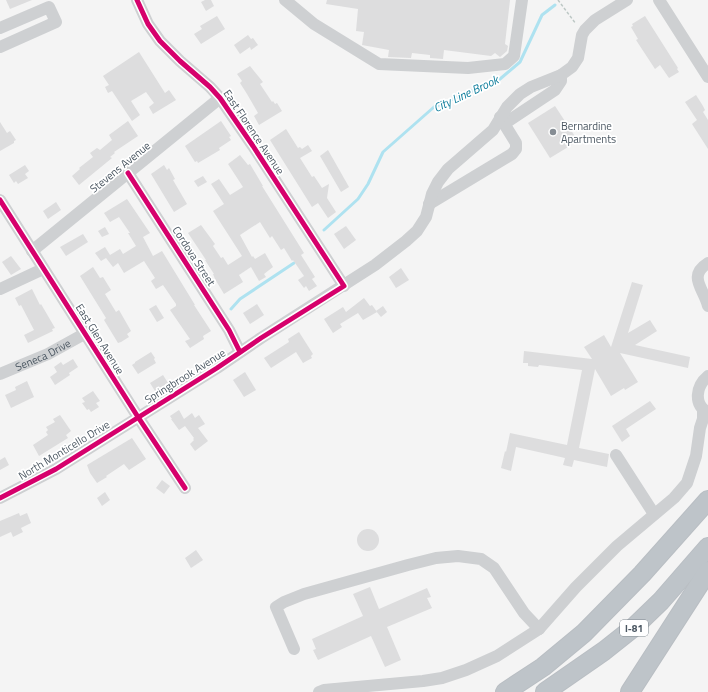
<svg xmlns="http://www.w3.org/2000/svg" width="708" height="692" font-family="'Titillium Web',sans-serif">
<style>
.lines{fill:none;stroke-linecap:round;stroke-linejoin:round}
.stream{stroke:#aee2f0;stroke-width:3}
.building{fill:#ddddde}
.highway-casing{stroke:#b9bec3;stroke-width:20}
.path{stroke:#bcc7c4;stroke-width:1.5;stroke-dasharray:3 2;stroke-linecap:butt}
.minor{stroke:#ced0d2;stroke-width:12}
.highway{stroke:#bec4c9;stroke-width:18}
.cycleway-casing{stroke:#fff;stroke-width:8}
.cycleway{stroke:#d6006c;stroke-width:5}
.poi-dot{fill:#868d94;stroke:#fff;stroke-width:1.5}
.labels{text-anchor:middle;stroke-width:3.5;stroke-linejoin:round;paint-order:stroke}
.shield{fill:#fff;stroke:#808990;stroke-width:1}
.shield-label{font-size:10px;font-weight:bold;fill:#4a5661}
.poi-label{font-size:11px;fill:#4a5661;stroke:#fff;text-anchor:start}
.street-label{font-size:11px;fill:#4a5661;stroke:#fff}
.water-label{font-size:12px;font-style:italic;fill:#0c7c9b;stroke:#fff}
</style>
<rect width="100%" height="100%" fill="#f4f4f4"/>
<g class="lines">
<!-- stream -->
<g class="stream">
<path d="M324 230 358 199 368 184 383 152 434 107 500 79 520 62 542 15 555 5"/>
<path d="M231 309 240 299 294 263"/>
</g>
</g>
<!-- building -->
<g class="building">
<path d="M6 0H32L10 9Z"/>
<path d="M205 0H211L214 6 206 11 201 2Z"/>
<path d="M327 0H510L505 44 508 46 507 51 500 57 495 53 491 56 444 50 443 59 430 58V55L412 53 411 58 388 57 389 50 362 45 364 32 356 31 358 9 326 4Z"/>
<path d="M217 16 225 29 201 44 194 34 202 29 200 26Z"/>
<path d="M645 16 678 68 677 69 679 72 669 78 660 65 655 69 636 40 638 39 631 27 633 26 632 24Z"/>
<path d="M248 35 251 39 253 38 258 45 251 50 250 47 240 54 234 45Z"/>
<path d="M139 52 165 93 169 90 176 100 153 114 149 107 154 103 146 92 131 101 140 115 132 121 112 91 108 93 105 87 109 85 103 76Z"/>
<path d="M250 66 263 82 260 84 272 102 273 101 275 104 277 103 282 111 259 125 254 116 258 113 247 94 240 83 242 81 237 74Z"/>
<path d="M696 95 703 106 705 110 703 112 708 120V149L692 124 697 120 685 102Z"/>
<path d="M555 106 578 141 550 158 528 123Z"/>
<path d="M128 121 138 136 114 152 115 153 110 157 112 158 79 185 72 176 80 169 79 168 93 157 90 153 97 148 100 150 112 140 109 135Z"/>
<path d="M221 121 231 136 229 137 231 140 219 148 220 150 198 163 197 161 195 162 185 146Z"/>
<path d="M0 122 7 133 10 131 16 140 14 141V143L0 151Z"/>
<path d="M286 129 298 148 300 147 302 149 308 145 312 151 300 158 312 177 314 176 322 188 329 184 327 198 336 212 328 218 318 203 312 207 270 140Z"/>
<path d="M328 150 349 187 341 192 320 156Z"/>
<path d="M240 155 248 165 250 164 263 186H262L304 253 301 255 315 277 312 279 317 286 309 291 306 286 304 288 298 280 304 276 293 260 292 261 284 248 281 250 272 236 270 238 260 222 240 235 252 257 253 256 255 259 265 253 273 267 264 274 266 277 259 281 251 267 239 275 243 282 224 294 215 279 213 274H214L205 260H206L188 233 201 225 215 244 213 246 221 258 223 257 228 265 242 256 213 211 224 204 211 184 219 179 230 195 243 187 228 164Z"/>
<path d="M25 165 29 171 25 174 28 178 18 184 16 181 14 183 9 175Z"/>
<path d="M164 165 167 170 169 168 175 179 173 180 187 204 174 212 151 174Z"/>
<path d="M203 176 207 182 198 187 194 181Z"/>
<path d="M127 199 150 233 143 237 153 256 162 251 195 305H194L211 331 203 336 204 339 190 348 185 341 190 339 170 310 176 306V304L163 285 156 289 151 281 155 278 144 261 124 273 118 263 113 267 106 258 101 261 95 253 105 247 110 255 120 249 123 254 136 246 128 233H130L119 217 110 222 104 213Z"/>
<path d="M56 202 61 210 48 219 43 211Z"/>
<path d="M346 226 356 240 344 249 334 234Z"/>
<path d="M105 227 109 234 102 237 98 231Z"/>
<path d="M83 234 88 242 66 256 60 247Z"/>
<path d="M11 256 21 269 11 275 2 262Z"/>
<path d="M93 267 100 278 103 277 111 290 105 294 116 312 119 310 131 331 127 334 129 337 121 342 118 343 104 320 106 318 80 276Z"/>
<path d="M401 268 409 280 396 288 389 277Z"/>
<path d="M632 282 643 285 628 333 650 320 657 331 635 345 690 357 688 368 620 353 638 382 625 390 624 388 611 396 595 369 579 448 609 454 607 467 574 460 572 467 563 465 565 458 516 447 511 471 501 468 505 451 506 452 510 433 567 445 582 370 539 365 538 367 528 366V363H523L524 351 592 359 584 347 604 335 611 347Z"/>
<path d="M32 289 40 305 41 304 55 328 52 329 53 331 28 343 24 335 34 330 21 305 19 306 15 298Z"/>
<path d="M364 298 370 306 372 305 377 312 363 320 358 313 340 324 342 327 333 333 324 319 343 307 346 312Z"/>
<path d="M257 304 264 315 250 324 243 313Z"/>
<path d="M156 305 164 318 157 322 149 309Z"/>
<path d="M383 306 387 312 381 317 376 311Z"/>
<path d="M299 332 313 354 311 356 312 358 303 363 296 352 271 368 264 358 289 342 288 339Z"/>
<path d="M151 352 155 358 154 359 156 363 138 374 132 365 135 363V362Z"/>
<path d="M73 359 78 367 69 373 70 375 55 385 50 377 57 372 54 367 61 362 63 365Z"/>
<path d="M245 372 256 390 244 397 233 380Z"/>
<path d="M163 375 168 383 155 391 150 383Z"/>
<path d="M27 381 34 397 11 408 5 395 16 390 15 387Z"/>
<path d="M93 391 100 401 96 403 99 407 91 412 89 409 87 410 82 403 85 402 82 398Z"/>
<path d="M650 401 656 409 626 429 630 436 622 442 612 426Z"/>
<path d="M179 410 184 419 192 413 195 418 199 415 205 424 198 428 208 441 195 451 190 444 194 440 193 439 194 438 185 426 179 430 171 419H172L170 416Z"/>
<path d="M60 415 71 431 66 435 68 438 39 456 33 445 48 435 46 432 48 430 46 427 55 422 53 419Z"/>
<path d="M132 438 146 459 129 470 124 464 106 476 107 477 97 483 90 473 87 465Z"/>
<path d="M5 457 9 465 0 470V460Z"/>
<path d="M162 480 170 486 164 494 156 488Z"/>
<path d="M105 492 110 500 102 506 97 498Z"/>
<path d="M19 513 20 516 27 513 31 523 21 528 23 532 13 537 11 532 0 537V521Z"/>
<circle cx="368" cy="540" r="11"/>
<path d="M196 550 203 560 191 568 185 558Z"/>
<path d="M370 587 379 609 427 588 431 597 427 598 432 608 387 627 401 660 385 667 371 636 318 660 313 650 316 649 312 639 363 616 353 594Z"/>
</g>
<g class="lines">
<defs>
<g id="highway">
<path d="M505 692 543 667 584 633 642 574 708 500"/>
<path d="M545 692 604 651 633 628 661 601 708 547"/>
<path d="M630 692 708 571"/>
</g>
</defs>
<!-- highway casing -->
<use href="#highway" class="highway-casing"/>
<!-- path -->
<path class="path" d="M558 0 576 24"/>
<!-- minor -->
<g class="minor">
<path d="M137 0 148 24 160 41 180 61 210 87 220 98 253 146 344 286"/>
<path d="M285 0 314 24 379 64 468 68 505 64 514 56 522 0"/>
<path d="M659 0 708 77"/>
<path d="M0 28 49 7 56 22 0 47"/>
<path d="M504 124 555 90 561 81V75"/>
<path d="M128 173 229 330 240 352"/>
<path d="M0 200 138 417 185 488"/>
<path d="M429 204 512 154 516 149V143L500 117"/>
<path d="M32 251 220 98"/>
<path d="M708 263C687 276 704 289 708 306"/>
<path d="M0 289 43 269"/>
<path id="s1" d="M0 374 48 354 86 333"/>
<path d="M708 376C696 386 693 404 708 413"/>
<path d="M616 455 654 514"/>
<path d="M0 498 56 469 217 368 261 338 375 265 406 241 417 231 426 217 432 194 438 182 448 169 493 130 507 107 520 94 531 87 561 75 572 67 578 58 582 35 585 30 595 20 627 0"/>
<path d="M294 649 276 607 284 602 304 594 408 565 436 558 458 556 481 559 494 568 524 613 539 629"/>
<path d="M319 692 324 690 423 681 442 678 466 670 497 656 539 629 576 587 617 546 674 498 687 483 696 456 700 428 703 419V409"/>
</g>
<!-- highway -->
<use href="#highway" class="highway"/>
<defs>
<g id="cycleway">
<path d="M128 173 229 330 240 352"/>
<path d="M0 200 138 417 185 488"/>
<path d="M0 498 56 469 217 368 261 338 344 286 253 146 220 98 210 87 180 61 160 41 148 24 137 0"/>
</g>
</defs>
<!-- cycleway casing -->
<use href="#cycleway" class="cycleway-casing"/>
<!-- cycleway -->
<use href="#cycleway" class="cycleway"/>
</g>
<!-- markers -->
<circle class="poi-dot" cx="553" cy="132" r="4"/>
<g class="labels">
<!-- shield labels -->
<rect class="shield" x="620" y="620" width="28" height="16" rx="3"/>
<g class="shield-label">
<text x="634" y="632">I-81</text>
</g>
<!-- poi labels -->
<g class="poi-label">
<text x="561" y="130">Bernardine<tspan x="561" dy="13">Apartments</tspan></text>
</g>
<!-- street labels -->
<g class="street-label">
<text transform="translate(254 132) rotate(56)" y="4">East Florence Avenue</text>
<text transform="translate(120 167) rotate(-39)" y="4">Stevens Avenue</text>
<text transform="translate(194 256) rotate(57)" y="4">Cordova Street</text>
<text transform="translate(100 339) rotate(58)" y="4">East Glen Avenue</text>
<text dy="4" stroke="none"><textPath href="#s1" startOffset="47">Seneca Drive</textPath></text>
<text transform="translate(185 376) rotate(-32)" y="4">Springbrook Avenue</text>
<text transform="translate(64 450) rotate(-31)" y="4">North Monticello Drive</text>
</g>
<!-- water labels -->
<g class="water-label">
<text transform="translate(466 94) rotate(-25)" y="4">City Line Brook</text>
</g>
</g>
</svg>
